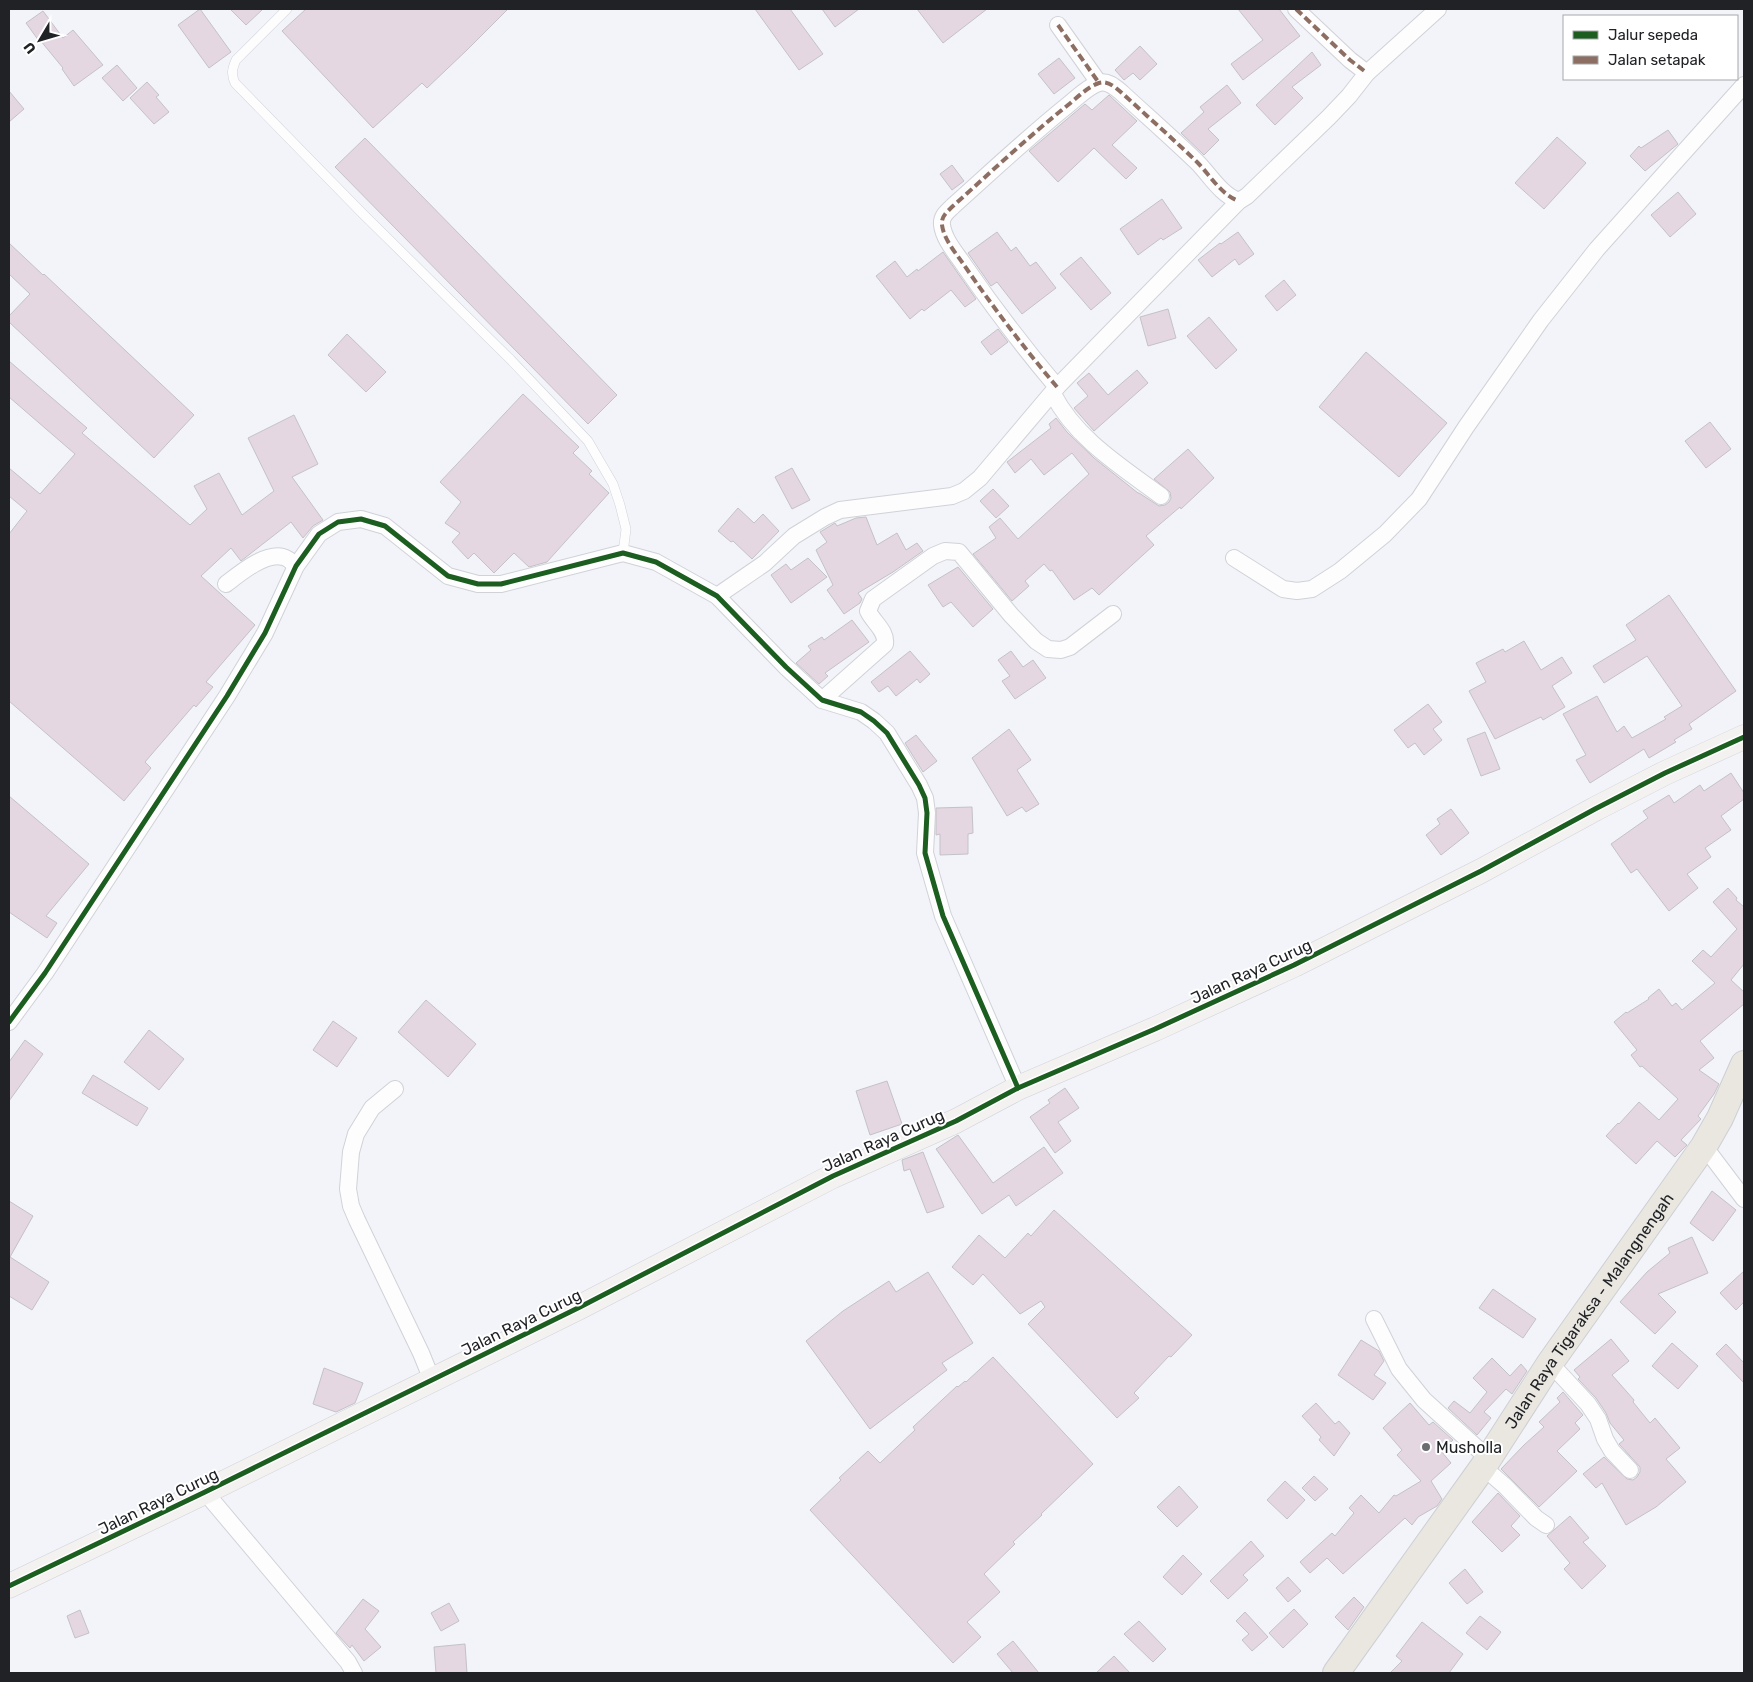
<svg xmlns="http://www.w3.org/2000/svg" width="1753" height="1682" font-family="Rubik,sans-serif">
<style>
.building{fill:#e4d7e2;stroke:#c3c2c6}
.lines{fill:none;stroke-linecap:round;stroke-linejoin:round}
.lane-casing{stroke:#d0d2d7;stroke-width:10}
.street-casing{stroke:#d0d2d7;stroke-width:18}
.secondary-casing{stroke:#d0d2d7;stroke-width:25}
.primary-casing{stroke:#cecfd2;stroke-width:28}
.lane{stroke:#fdfdfe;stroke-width:9}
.street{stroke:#fdfdfe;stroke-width:16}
.secondary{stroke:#f4f2f0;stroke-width:24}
.primary{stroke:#eae7e1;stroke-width:26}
.quiet{stroke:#8d6e63;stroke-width:4;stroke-dasharray:8 4;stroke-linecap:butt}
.cycleway-casing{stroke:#fff;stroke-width:8}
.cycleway{stroke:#1b5e20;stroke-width:5}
.poi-dot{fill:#6a6c70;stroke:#fff;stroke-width:2}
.labels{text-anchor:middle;stroke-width:4;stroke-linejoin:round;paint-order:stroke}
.street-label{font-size:16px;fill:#202226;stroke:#fff}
.poi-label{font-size:16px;fill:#202226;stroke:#fff;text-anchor:start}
</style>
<rect width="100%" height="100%" fill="#f2f4fa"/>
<!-- building -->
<g class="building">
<path d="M200 9 231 52 209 68 178 25Z"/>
<path d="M230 9H263L246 25Z"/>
<path d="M306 9H508L467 50 427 88 422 83 373 128 282 31Z"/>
<path d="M755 9H790L823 54 799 70Z"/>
<path d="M822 9H859L835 27Z"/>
<path d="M917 9H987L943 43Z"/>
<path d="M1238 9H1279L1300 36 1243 80 1231 64 1263 40Z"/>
<path d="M43 11 63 38 73 30 103 65 74 86 62 69 63 68 40 40 39 41 26 23Z"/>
<path d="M1140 46 1157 64 1140 80 1133 73 1124 80 1115 70Z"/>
<path d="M1312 52 1321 65 1292 87 1303 98 1275 125 1256 105Z"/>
<path d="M1059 58 1075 78 1054 94 1038 74Z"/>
<path d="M117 65 137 88 123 101 102 78Z"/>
<path d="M147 82 159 95 156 97 169 112 154 124 130 98Z"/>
<path d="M1227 85 1241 103 1208 129 1219 140 1204 155 1181 133 1204 112 1200 107Z"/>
<path d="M9 91 24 109 9 122Z"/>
<path d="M1109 95 1137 121 1112 145 1137 168 1126 179 1094 148 1058 182 1029 151 1085 104 1092 110Z"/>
<path d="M1668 130 1678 144 1645 171 1630 156 1639 146 1641 148Z"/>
<path d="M1557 137 1586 163 1544 209 1515 183Z"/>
<path d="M365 138 617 395 588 424 335 167Z"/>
<path d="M952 165 964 181 952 190 940 174Z"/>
<path d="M1678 192 1696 214 1670 237 1651 215Z"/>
<path d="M1162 199 1182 228 1163 240 1161 238 1138 255 1120 229Z"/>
<path d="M997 232 1011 251 1016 247 1030 266 1036 262 1056 288 1022 314 997 282 991 286 968 253Z"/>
<path d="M1238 232 1254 254 1239 265 1235 259 1212 277 1198 260 1220 243 1221 244Z"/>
<path d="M9 243 43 275 44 274 194 415 154 458 9 322V316L30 294 9 274Z"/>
<path d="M943 252 976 299 965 307 951 290 924 311 922 309 910 319 876 276 895 261 907 277 917 269 918 271Z"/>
<path d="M1081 257 1111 293 1091 310 1060 274Z"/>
<path d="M1284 280 1296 295 1277 311 1265 296Z"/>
<path d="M1168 309 1176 338 1148 346 1140 317Z"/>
<path d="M1209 317 1237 350 1216 369 1187 336Z"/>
<path d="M998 329 1008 342 991 355 981 342Z"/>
<path d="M347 334 386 372 366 392 328 355Z"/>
<path d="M1366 352 1447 423 1399 477 1319 407Z"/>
<path d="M9 361 87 428 82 433 190 525 207 509 194 486 219 473 242 515 274 491 248 438 294 415 318 464 292 477 323 520 313 526 303 538 291 522 241 561 231 548 201 576 255 625 206 682 213 687 196 707 194 705 145 762 151 768 124 801 9 701V534L27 511 9 496V468L40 494 75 454 9 397Z"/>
<path d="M1137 370 1148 383 1094 431 1074 408 1088 396 1077 383 1089 373 1108 395Z"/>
<path d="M523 394 579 447 573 453 592 471 589 474 609 493 547 562 529 567 514 553 494 573 474 553 468 559 452 542 460 533 445 523 461 502 440 482Z"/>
<path d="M1056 418 1067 432 1094 458 1138 493H1139L1159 506 1165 505 1169 502 1171 498 1170 492 1154 479 1188 449 1214 478 1181 509 1180 507 1146 536 1154 545 1099 595 1092 588 1074 600 1052 570 1050 571 1044 564 1025 581 1029 586 1012 601 973 554 996 538 989 527 1000 518 1018 539 1089 474 1072 453 1044 475 1031 459 1015 473 1007 462 1051 428 1049 424Z"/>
<path d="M1710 422 1731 449 1706 468 1685 441Z"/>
<path d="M792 468 810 500 792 509 775 477Z"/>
<path d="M993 489 1009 506 996 518 980 501Z"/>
<path d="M738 508 754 523 763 514 779 531 752 559 733 541 731 542 718 531Z"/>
<path d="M866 517 877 545 897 533 906 550 917 543 923 551 893 572 858 593 862 599 860 603 844 614 827 590 833 585 816 550 827 542 820 532 835 523 837 526 856 518Z"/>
<path d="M808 558 827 577 791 603 771 575 786 564 791 570Z"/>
<path d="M958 567 993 609 973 627 951 602 943 607 928 585Z"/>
<path d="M1669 595 1736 691 1689 724 1692 729 1674 740 1676 742 1649 758 1644 749 1590 783 1576 760 1586 755 1563 714 1597 696 1617 732 1624 726 1632 738 1666 719 1664 717 1682 706 1647 656 1604 683 1593 666 1636 640 1626 625Z"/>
<path d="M852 620 869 642 825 673 828 676 819 684 796 663 811 650 808 646 822 637 824 640Z"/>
<path d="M1524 641 1541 670 1562 657 1572 673 1552 686 1565 707 1543 720 1541 717 1495 739 1469 691 1486 682 1476 663 1503 649 1505 652Z"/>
<path d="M910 651 930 674 920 683 917 679 896 696 888 686 879 692 871 682Z"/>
<path d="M1011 651 1023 667 1033 660 1046 678 1015 699 1002 681 1010 676 998 660Z"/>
<path d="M1428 704 1442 722 1433 729 1442 740 1424 755 1415 743 1408 748 1394 730Z"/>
<path d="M1009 729 1031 760 1017 770 1039 804 1026 812 1022 807 1007 816 972 758Z"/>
<path d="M1485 732 1500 769 1481 776 1467 739Z"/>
<path d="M916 735 937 761 923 772 905 743Z"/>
<path d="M1731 773 1744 793V799L1721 816 1731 830 1705 848 1711 857 1687 874 1698 888 1669 911 1637 869 1631 873 1611 844 1648 818 1643 811 1669 795 1674 803 1700 785 1704 791Z"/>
<path d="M9 796 89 864 46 916 57 923 47 938 9 912Z"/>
<path d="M972 807 973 833 968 834V854L940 855V834L936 835V808Z"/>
<path d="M1451 809 1469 833 1441 855 1426 835 1440 824 1437 819Z"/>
<path d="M1728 888 1737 898 1736 900 1744 907V964L1731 980 1744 992V1004L1700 1041 1714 1058 1699 1070 1719 1084 1714 1094 1698 1116 1701 1119 1681 1140 1687 1145 1675 1157 1657 1141 1636 1164 1606 1136 1618 1123 1619 1124 1639 1102 1659 1120 1678 1099 1642 1066 1640 1067 1631 1055 1637 1050 1614 1022 1626 1012 1627 1013 1649 999 1648 998 1659 989 1672 1006 1676 1003 1682 1010 1715 983 1692 961 1703 950 1711 957 1737 929 1713 902Z"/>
<path d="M426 1000 476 1044 448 1077 398 1032Z"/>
<path d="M333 1021 357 1038 337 1067 313 1050Z"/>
<path d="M149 1030 184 1059 159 1090 124 1062Z"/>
<path d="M25 1040 43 1054 9 1101V1062Z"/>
<path d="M93 1075 148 1108 137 1126 82 1093Z"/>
<path d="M887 1081 902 1124 870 1135 856 1091Z"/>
<path d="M1065 1088 1079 1108 1058 1122 1071 1141 1055 1153 1030 1117 1050 1103 1048 1100Z"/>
<path d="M958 1135 993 1183 1044 1147 1063 1173 1016 1206 1009 1195 982 1214 936 1149Z"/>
<path d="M923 1152 944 1207 927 1213 910 1169 904 1171 902 1160Z"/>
<path d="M1712 1191 1736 1210 1713 1241 1690 1223Z"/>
<path d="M9 1201 33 1216 10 1257 49 1282 32 1310 9 1296Z"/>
<path d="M1054 1210 1192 1335 1171 1357 1169 1356 1134 1393 1139 1398 1117 1418 1028 1324 1045 1307 1041 1301 1020 1314 983 1274 973 1285 952 1267 979 1235 1005 1258 1028 1233 1031 1236Z"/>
<path d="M1692 1237 1708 1273 1658 1294 1676 1312 1655 1334 1620 1302 1647 1272 1670 1253 1668 1248Z"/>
<path d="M1744 1271V1302L1736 1310 1720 1293Z"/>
<path d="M928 1272 973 1343 942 1363 947 1370 870 1429 806 1341 843 1311 889 1281 896 1292Z"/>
<path d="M1493 1289 1536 1319 1523 1338 1479 1308Z"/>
<path d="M1611 1339 1629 1361 1612 1375 1634 1400 1633 1402 1650 1423 1655 1418 1680 1448 1666 1459 1686 1482 1656 1507 1626 1525 1602 1483 1596 1488 1583 1474 1604 1457 1627 1479 1633 1480 1637 1477 1640 1472V1467L1620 1445 1619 1444 1624 1440 1610 1423 1606 1413 1596 1398 1578 1379 1580 1377 1574 1370Z"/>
<path d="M1361 1340 1379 1351 1384 1361 1374 1375 1386 1383 1373 1400 1338 1375Z"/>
<path d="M1672 1343 1698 1366 1678 1389 1652 1366Z"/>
<path d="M1726 1344 1744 1363V1383L1716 1354Z"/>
<path d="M993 1357 1093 1464 1041 1514 1042 1515 1013 1542 1015 1544 984 1574 1000 1592 967 1622 981 1637 953 1663 810 1510 841 1480 839 1478 868 1451 880 1463 915 1430 913 1427 957 1386 958 1387 965 1381 966 1382Z"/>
<path d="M1492 1358 1510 1376 1521 1364 1527 1371 1512 1394 1506 1389 1484 1412 1491 1418 1477 1435 1448 1408 1454 1401 1470 1413 1487 1392 1473 1378Z"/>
<path d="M324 1368 363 1383 355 1403 336 1412 313 1404Z"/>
<path d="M1563 1392 1583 1415 1575 1423 1580 1429 1557 1451 1577 1471 1539 1507 1501 1469 1524 1445 1544 1427 1539 1422 1560 1402 1557 1398Z"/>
<path d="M1316 1403 1335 1424 1339 1421 1350 1433 1334 1456 1319 1440 1321 1437 1302 1416Z"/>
<path d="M1410 1403 1429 1425 1433 1422 1453 1440 1441 1451 1451 1463 1431 1481 1442 1499 1437 1506 1418 1517 1412 1525 1405 1518 1343 1574 1327 1558 1310 1573 1300 1562 1332 1533 1335 1536 1354 1513 1349 1508 1361 1495 1379 1513 1394 1495 1396 1496 1421 1481 1397 1455 1402 1450 1383 1428Z"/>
<path d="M1314 1476 1328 1489 1315 1501 1302 1488Z"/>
<path d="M1285 1481 1305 1500 1287 1519 1267 1500Z"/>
<path d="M1179 1486 1198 1507 1177 1527 1157 1507Z"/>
<path d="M1498 1493 1520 1516 1511 1526 1520 1535 1502 1552 1472 1522Z"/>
<path d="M1570 1516 1589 1538 1583 1542 1606 1566 1582 1589 1564 1569 1570 1563 1547 1536Z"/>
<path d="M1251 1541 1264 1556 1243 1575 1248 1580 1228 1599 1210 1581Z"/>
<path d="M1183 1555 1202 1574 1182 1595 1163 1577Z"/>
<path d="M1465 1569 1483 1592 1467 1604 1449 1583Z"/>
<path d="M1288 1577 1301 1591 1288 1602 1276 1588Z"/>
<path d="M1354 1597 1364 1607 1348 1630 1335 1617Z"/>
<path d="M363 1599 379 1611 365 1629 381 1647 364 1661 352 1645 350 1648 336 1633Z"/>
<path d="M449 1603 459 1621 441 1631 431 1613Z"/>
<path d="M1294 1609 1308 1624 1283 1648 1269 1633Z"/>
<path d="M80 1610 89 1633 75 1638 67 1616Z"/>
<path d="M1245 1612 1268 1637 1252 1651 1242 1640 1249 1634 1236 1621Z"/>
<path d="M1480 1616 1501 1632 1487 1650 1466 1633Z"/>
<path d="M1139 1621 1166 1649 1153 1662 1124 1634Z"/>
<path d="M1422 1622 1463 1654 1449 1673H1390L1402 1661 1396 1656Z"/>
<path d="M1013 1641 1039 1673H1013L997 1654Z"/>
<path d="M465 1644 467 1673H436L434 1647Z"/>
<path d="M1114 1656 1130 1673H1096Z"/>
</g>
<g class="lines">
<defs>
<path id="lane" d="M287 9 236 60C232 69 231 74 235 83L361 212 511 360 588 441 613 484 620 505 626 529 623 553"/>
<g id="street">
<path d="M1296 9 1350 60 1367 73"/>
<path d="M1058 25 1099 83"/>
<path d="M1057 387C1024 348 993 307 964 265 956 253 944 240 942 225 941 216 947 212 953 206 991 172 1028 137 1068 105 1077 98 1087 87 1099 83 1108 80 1116 88 1122 93 1147 116 1172 138 1197 162 1210 175 1221 195 1239 201"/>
<path d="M1053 394C1076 439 1122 467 1161 496"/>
<path d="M1234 558 1283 589 1297 591 1312 589 1340 571 1385 534 1419 499 1466 427 1541 320 1597 249 1744 85"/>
<path d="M226 584C239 574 265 552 283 557 288 558 293 563 296 566"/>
<path d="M717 596 765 563 794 536 825 517 840 510 952 496 964 491 980 478 1057 387 1239 201 1247 196 1329 117 1349 96 1367 73 1438 9"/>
<path d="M822 700 885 644C887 631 873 622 868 611L873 599 933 556 945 551 959 552 1011 615 1036 641 1048 649 1061 650 1070 647 1113 614"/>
<path d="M9 1022 45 973 227 696 265 633 296 566 319 534 338 522 361 519 385 526 448 576 478 584H501L623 553 656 562 717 596 786 667 822 700 861 712 874 721 887 733 919 785 925 798 927 813 925 853 943 916 1018 1088"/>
<path d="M395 1089 372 1108 356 1134 351 1152 348 1189 351 1206 357 1220 421 1353 432 1380"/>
<path d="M1704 1146 1744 1199"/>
<path d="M1374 1319 1399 1369 1424 1400 1489 1459"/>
<path d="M1550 1363 1588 1404 1598 1419 1605 1439 1612 1451 1630 1470"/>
<path d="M1483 1467 1505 1486 1536 1518 1546 1525"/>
<path d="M205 1492 348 1662 354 1673"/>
</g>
<path id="secondary" d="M9 1586 205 1492 580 1307 833 1176 956 1121 1018 1088 1155 1029 1294 965 1481 871 1595 809 1665 773 1744 737"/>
<g id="primary">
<path id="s1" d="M1336 1673 1483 1467 1550 1363 1704 1146 1720 1118 1744 1064"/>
</g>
</defs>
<!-- lane casing -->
<use href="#lane" class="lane-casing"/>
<!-- street casing -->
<use href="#street" class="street-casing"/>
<!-- secondary casing -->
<use href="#secondary" class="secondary-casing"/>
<!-- primary casing -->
<use href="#primary" class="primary-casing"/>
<!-- lane -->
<use href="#lane" class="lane"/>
<!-- street -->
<use href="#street" class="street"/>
<!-- secondary -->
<use href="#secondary" class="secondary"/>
<!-- primary -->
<use href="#primary" class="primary"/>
<!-- quiet -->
<g class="quiet">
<path d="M1296 9 1350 60 1367 73"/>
<path d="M1058 25 1099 83"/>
<path d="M1057 387C1024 348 993 307 964 265 956 253 944 240 942 225 941 216 947 212 953 206 991 172 1028 137 1068 105 1077 98 1087 87 1099 83 1108 80 1116 88 1122 93 1147 116 1172 138 1197 162 1210 175 1221 195 1239 201"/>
</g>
<defs>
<g id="cycleway">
<path d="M9 1022 45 973 227 696 265 633 296 566 319 534 338 522 361 519 385 526 448 576 478 584H501L623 553 656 562 717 596 786 667 822 700 861 712 874 721 887 733 919 785 925 798 927 813 925 853 943 916 1018 1088"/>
<path d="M9 1586 205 1492 580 1307 833 1176 956 1121 1018 1088 1155 1029 1294 965 1481 871 1595 809 1665 773 1744 737"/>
</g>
</defs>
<!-- cycleway casing -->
<use href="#cycleway" class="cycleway-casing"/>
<!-- cycleway -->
<use href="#cycleway" class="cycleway"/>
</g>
<!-- markers -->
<circle class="poi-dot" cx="1426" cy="1447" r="5"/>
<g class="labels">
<!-- street labels -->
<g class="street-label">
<text transform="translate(1251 971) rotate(-25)" y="6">Jalan Raya Curug</text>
<text transform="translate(883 1140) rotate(-24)" y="6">Jalan Raya Curug</text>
<text dy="6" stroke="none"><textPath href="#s1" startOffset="442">Jalan Raya Tigaraksa - Malangnengah</textPath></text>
<text transform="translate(521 1322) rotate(-26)" y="6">Jalan Raya Curug</text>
<text transform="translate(158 1501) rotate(-26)" y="6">Jalan Raya Curug</text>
</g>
<!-- poi labels -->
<g class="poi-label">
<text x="1436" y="1453">Musholla</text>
</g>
</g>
<!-- border -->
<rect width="1753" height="1682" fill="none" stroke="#202226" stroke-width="20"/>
<!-- legend -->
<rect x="1563" y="15" width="175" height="65" fill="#ffffff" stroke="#a6a7a8"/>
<rect x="1573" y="31" width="25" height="8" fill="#1b5e20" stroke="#a6a7a8"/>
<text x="1608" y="40" font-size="15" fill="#202226">Jalur sepeda</text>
<rect x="1573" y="56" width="25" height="8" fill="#8d6e63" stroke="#a6a7a8"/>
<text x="1608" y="65" font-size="15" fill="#202226">Jalan setapak</text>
<!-- north arrow -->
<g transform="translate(40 40) rotate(232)" stroke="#ffffff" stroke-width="4" paint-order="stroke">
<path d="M0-4L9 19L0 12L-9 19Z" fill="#202226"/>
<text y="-8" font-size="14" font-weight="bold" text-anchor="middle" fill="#202226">U</text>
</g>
</svg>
